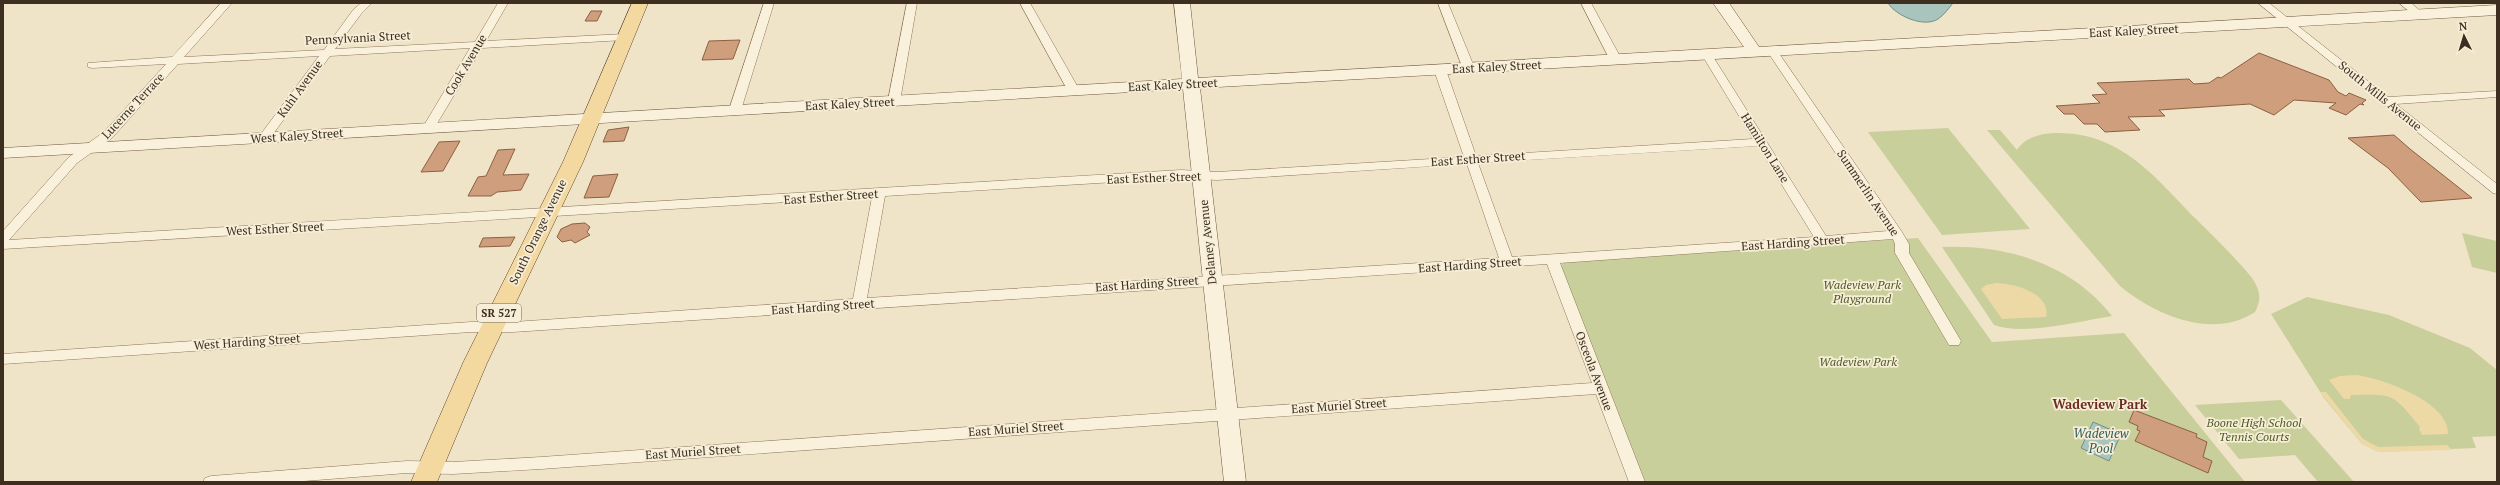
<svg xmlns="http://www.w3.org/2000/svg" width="2500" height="485" font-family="'PT Serif',serif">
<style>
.green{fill:#c9cf9b}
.sand{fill:#ecd9a5}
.water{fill:#a9c4bc;stroke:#6f938a}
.building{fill:#cf9f7d;stroke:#8d5f41}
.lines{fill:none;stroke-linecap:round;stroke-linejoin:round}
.street-casing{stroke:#8d765c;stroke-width:1}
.secondary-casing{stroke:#6f573f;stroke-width:1}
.primary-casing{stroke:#5b4430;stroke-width:1}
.street{fill:#faf1dc;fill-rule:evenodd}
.secondary{fill:#faf1dc;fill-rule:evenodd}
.primary{fill:#f3d9a0;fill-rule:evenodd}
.labels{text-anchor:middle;stroke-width:3.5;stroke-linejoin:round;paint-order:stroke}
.shield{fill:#f7eed8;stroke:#756857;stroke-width:1}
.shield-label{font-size:11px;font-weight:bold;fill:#3d2e20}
.street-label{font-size:12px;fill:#3d2e20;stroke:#f7eed8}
.park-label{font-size:12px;font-style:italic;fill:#4d5a26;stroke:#f7eed8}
.neighbourhood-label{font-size:13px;font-weight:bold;fill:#6b2e1e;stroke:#f7eed8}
.water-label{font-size:13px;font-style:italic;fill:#2f5d5a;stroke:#f7eed8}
</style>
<rect width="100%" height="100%" fill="#f0e4c8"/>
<!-- green -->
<g class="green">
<path d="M1948 128 2030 229 1942 235 1868 132Z"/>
<path d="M1987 130H2000L2017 150C2025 137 2040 134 2054 133 2120 131 2154 176 2195 218 2215 238 2235 257 2252 278 2260 290 2262 299 2255 312 2213 340 2155 315 2120 286Z"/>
<path d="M2462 233 2497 241V273L2472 267Z"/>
<path d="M1918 238 1992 342 2124 333 2245 482H1642L1560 266 1566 261Z"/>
<path d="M1942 247C2006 244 2072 264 2112 316 2081 321 2023 336 1994 325Z"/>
<path d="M2307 297 2389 315 2470 348 2497 370V436L2472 437 2476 448 2379 452 2362 444 2324 398 2271 314Z"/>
<path d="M2281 400 2354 482H2318L2295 455 2239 459 2195 405Z"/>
</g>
<!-- sand -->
<g class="sand">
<path d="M1996 283C2012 283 2052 293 2046 317L2002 319 1981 289 1986 285Z"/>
<path d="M2356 375C2381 378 2450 402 2448 434L2422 435 2419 429 2420 427C2392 393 2395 394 2351 395L2350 399H2344L2329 380 2340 376Z"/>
<path d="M2320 392H2326L2363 439 2378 447 2447 445 2452 450 2379 452 2362 444Z"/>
</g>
<!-- water -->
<g class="water">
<path d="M1888 3H1953C1949 8 1944 15 1938 19 1924 28 1896 16 1888 3Z"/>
<path d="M2093 422 2121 434 2109 461 2081 448Z"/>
</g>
<!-- building -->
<g class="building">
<path d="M591 11H602L597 21H585Z"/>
<path d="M740 40 733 59 702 60 709 41Z"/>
<path d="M2259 53 2329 80 2338 92 2346 96 2349 93 2366 100 2362 103 2364 105 2360 104 2346 115 2329 108 2336 103 2294 100 2274 115 2250 104 2159 110 2165 116 2128 117 2140 130 2105 132 2097 124H2084L2074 114H2064L2056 106 2100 103 2092 95 2107 94 2097 83 2189 79 2194 84 2209 83 2218 77 2221 78Z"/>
<path d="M629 127 624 141 603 142 608 130Z"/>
<path d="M2394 135 2410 149 2472 198 2421 202 2388 168 2348 138Z"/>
<path d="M460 141 443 171 421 172 439 142Z"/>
<path d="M515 149 503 175 529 174 521 190 497 192 491 196H468L478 177 486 176 498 150Z"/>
<path d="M618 174 609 197 584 198 593 176Z"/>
<path d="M585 223 590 227 587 232 590 235 575 243 571 240 562 242 557 237 561 229 572 224Z"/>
<path d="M515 237 510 246 479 247 483 238Z"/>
<path d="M2134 410 2197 434 2196 437 2207 442 2203 457 2212 461 2208 473 2135 441 2140 431 2137 430 2138 426 2129 422Z"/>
</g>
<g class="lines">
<defs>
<g id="street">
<path d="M221 3H232L184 57 324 50 353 10 361 3H372L361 14 335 49 475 42 498 3H508L486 41 625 34 630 37 625 40 482 48 435 127 429 131 423 127 470 48 330 56 268 141 264 142 258 138 319 56 178 64 112 138 77 163 9 240 1181 170 1217 172 1464 157 1434 70 1440 67 1446 70 1476 156 1753 139 1702 55 1707 52 1712 55 1826 236 1888 231 1767 51 1772 48 1776 49 1902 232 1909 244V253L1961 341 1959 345H1949L1895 253V244L1893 239 1560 263 1645 482H1629L1596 394 541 469 453 474 407 473 291 482H203L205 478 211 476 407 461 453 462 541 457 1592 383 1547 264 513 332H471L3 364V354L471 322H513L853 299 872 197 3 249V231L69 157 104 132 166 64 92 68 88 67V63L172 57ZM1758 146 1814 237 1512 257 1478 163ZM1467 164 1499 258 867 298 885 196 1181 178 1217 180Z"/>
<path d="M764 3H774L741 110 735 113 731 112 729 110Z"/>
<path d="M907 3H917L900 101 894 104 888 101Z"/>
<path d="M1020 3H1030L1080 91 1078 93 1074 94 1068 91Z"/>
<path d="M1438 3H1448L1475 69 1473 71 1469 72 1463 69Z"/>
<path d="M1581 3H1591L1622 60 1620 62 1616 63 1610 60Z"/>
<path d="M2258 3H2269L2388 97 2497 91V97L2396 104 2497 184V194L2493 193Z"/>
<path d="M2399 3H2411L2425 15 2424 17H2416Z"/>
</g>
<path id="secondary" d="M1174 3H1190L1198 78 1744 47 1713 3H1729L1759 47 2497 5V15L1200 88 1246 482H1224L1183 89 3 158V148L1182 79Z"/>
<path id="primary" d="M632 3H648L583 162 487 363 437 482H411L463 363 563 162Z"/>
</defs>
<!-- street casing -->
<use href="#street" class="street-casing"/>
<!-- secondary casing -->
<use href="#secondary" class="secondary-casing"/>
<!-- primary casing -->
<use href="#primary" class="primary-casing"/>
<!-- street -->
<use href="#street" class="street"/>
<!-- secondary -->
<use href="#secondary" class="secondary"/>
<!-- primary -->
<use href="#primary" class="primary"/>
</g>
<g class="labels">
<!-- shield labels -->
<rect class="shield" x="477" y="304" width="44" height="18" rx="3"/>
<g class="shield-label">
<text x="499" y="317">SR 527</text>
</g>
<!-- street labels -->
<g class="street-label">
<text transform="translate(2134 31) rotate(-3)" y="4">East Kaley Street</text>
<text transform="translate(358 38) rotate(-3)" y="4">Pennsylvania Street</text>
<text transform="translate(466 65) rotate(-59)" y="4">Cook Avenue</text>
<text transform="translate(1497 67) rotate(-3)" y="4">East Kaley Street</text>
<text transform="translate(1173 85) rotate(-3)" y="4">East Kaley Street</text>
<text transform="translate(300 89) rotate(-54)" y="4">Kuhl Avenue</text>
<text transform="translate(2380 96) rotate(39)" y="4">South Mills Avenue</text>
<text transform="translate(850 104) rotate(-3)" y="4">East Kaley Street</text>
<text transform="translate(133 106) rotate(-47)" y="4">Lucerne Terrace</text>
<text transform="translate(297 136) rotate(-4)" y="4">West Kaley Street</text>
<text transform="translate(1765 148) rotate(58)" y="4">Hamilton Lane</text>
<text transform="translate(1478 159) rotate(-4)" y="4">East Esther Street</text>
<text transform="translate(1154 178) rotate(-2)" y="4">East Esther Street</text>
<text transform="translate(1868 193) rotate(56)" y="4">Summerlin Avenue</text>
<text transform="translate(831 197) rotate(-4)" y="4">East Esther Street</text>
<text transform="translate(275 229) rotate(-3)" y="4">West Esther Street</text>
<text transform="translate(538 232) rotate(-64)" y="4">South Orange Avenue</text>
<text transform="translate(1208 242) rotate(-96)" y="4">Delaney Avenue</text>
<text transform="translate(1793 243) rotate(-4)" y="4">East Harding Street</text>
<text transform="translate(1470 265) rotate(-4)" y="4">East Harding Street</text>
<text transform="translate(1147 284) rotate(-4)" y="4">East Harding Street</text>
<text transform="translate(823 307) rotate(-4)" y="4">East Harding Street</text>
<text transform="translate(247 342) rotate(-4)" y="4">West Harding Street</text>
<text transform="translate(1594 371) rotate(69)" y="4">Osceola Avenue</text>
<text transform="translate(1339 406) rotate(-4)" y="4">East Muriel Street</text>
<text transform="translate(1016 429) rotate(-4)" y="4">East Muriel Street</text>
<text transform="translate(693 452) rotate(-4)" y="4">East Muriel Street</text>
</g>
<!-- park labels -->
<g class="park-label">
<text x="1862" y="289">Wadeview Park<tspan x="1862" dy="14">Playground</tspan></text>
<text x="1858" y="366">Wadeview Park</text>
<text x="2254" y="427">Boone High School<tspan x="2254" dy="14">Tennis Courts</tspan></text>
</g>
<!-- neighbourhood labels -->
<g class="neighbourhood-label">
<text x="2100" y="409">Wadeview Park</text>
</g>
<!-- water labels -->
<g class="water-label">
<text x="2101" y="438">Wadeview<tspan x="2101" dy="15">Pool</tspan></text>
</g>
</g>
<!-- border -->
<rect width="2500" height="485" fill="none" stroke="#3d2e20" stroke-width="8"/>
<!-- north arrow -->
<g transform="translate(2464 36) rotate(355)" stroke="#f7eed8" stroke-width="3" paint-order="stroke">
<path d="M0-3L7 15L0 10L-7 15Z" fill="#3d2e20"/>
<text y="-6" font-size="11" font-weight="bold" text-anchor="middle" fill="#3d2e20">N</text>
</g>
</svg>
